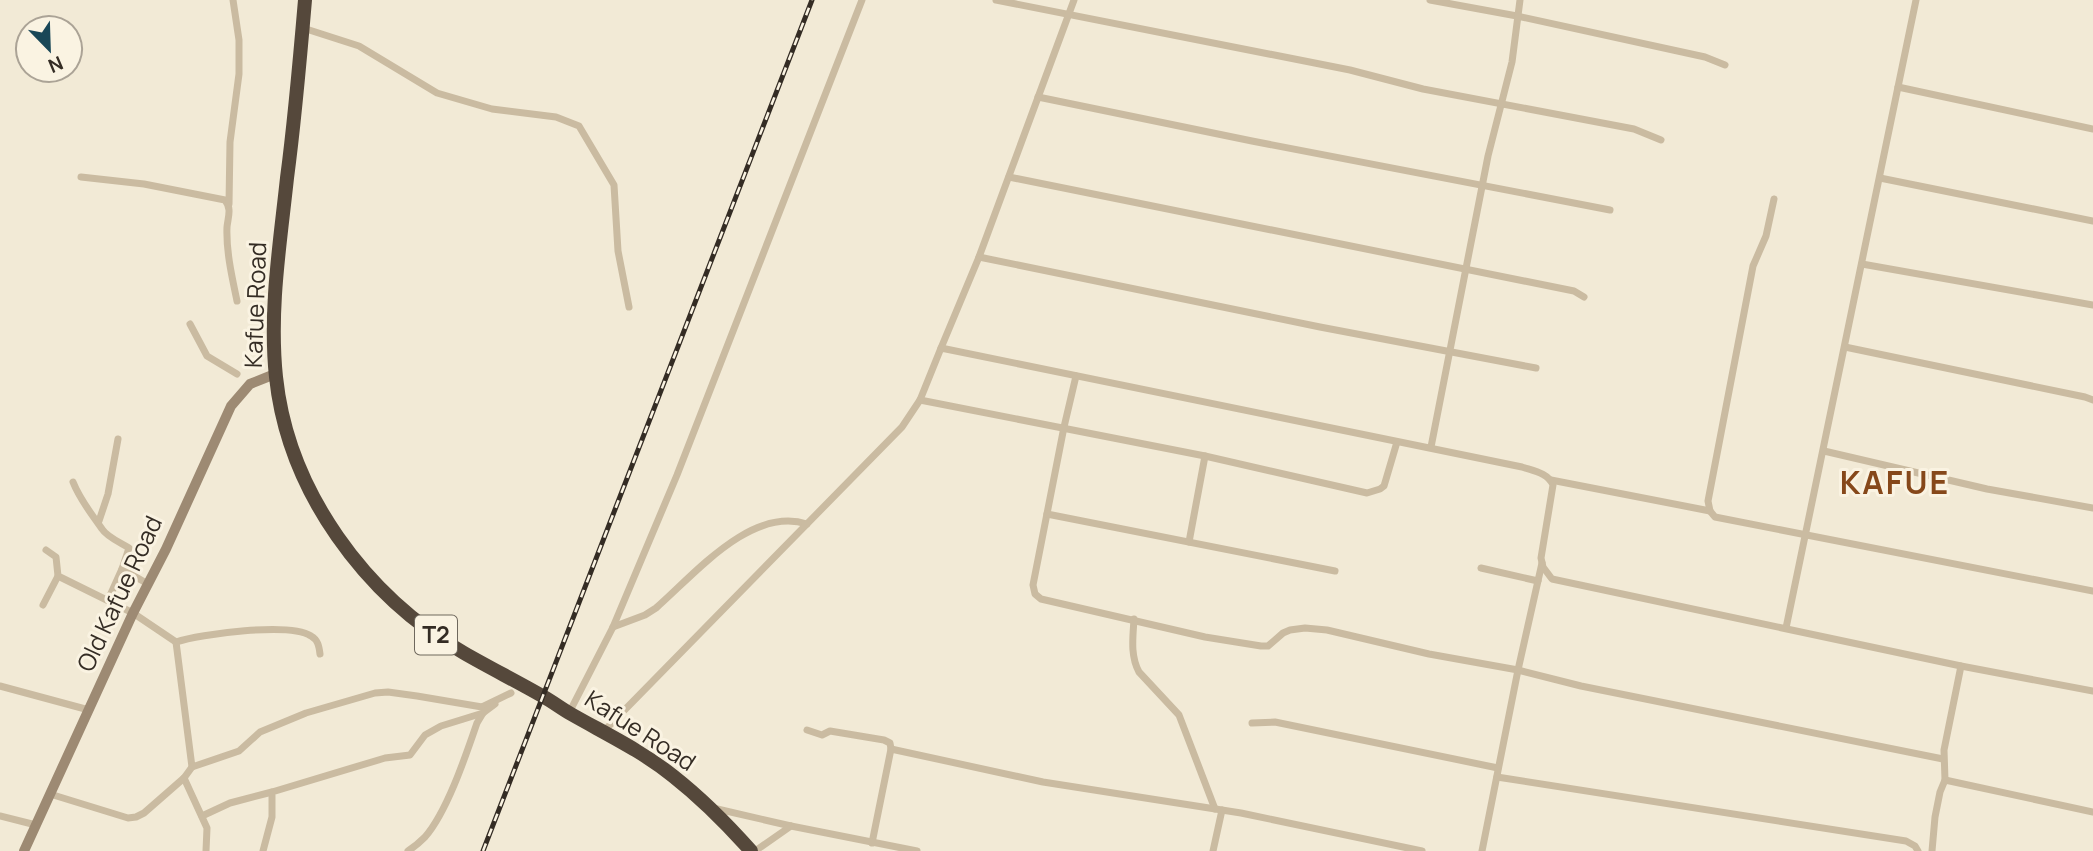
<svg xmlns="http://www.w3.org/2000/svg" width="2093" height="851" font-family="Manrope,sans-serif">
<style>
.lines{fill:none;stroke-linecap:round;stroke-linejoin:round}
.street{stroke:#cabba1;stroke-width:7}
.secondary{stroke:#9d8a73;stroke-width:10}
.highway{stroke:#55483b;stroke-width:14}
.rail-casing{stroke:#342c24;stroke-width:5}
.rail{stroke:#faf3e2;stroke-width:2.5;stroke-dasharray:8;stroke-linecap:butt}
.labels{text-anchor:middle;stroke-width:6;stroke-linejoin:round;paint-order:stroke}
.shield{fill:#faf3e2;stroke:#6f685d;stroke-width:2}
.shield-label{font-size:23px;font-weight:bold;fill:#342c24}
.street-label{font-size:24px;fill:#342c24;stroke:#faf3e2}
.district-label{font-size:32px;font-weight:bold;letter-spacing:2px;fill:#86481a;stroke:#faf3e2}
</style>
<rect width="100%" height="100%" fill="#f2ead6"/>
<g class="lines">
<!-- street -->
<g class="street">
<path d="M996 0 1350 70 1423 89 1634 129 1661 140"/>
<path d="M1430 0 1517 16 1705 57 1725 65"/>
<path d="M303 28 359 46 437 93 492 109 556 117 579 126 614 185 618 251 629 307"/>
<path d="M1898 87 2093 129"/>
<path d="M1038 97 1252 141 1610 210"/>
<path d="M81 177 144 184 225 200C232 209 228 217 227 227 226 251 232 277 237 301"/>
<path d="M1009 177 1574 291 1584 297"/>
<path d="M1880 178 2093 221"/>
<path d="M1774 199 1766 236 1753 266 1708 501 1710 511 1715 517 2093 591"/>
<path d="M229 204 230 142 239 74V40L233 0"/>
<path d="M979 257 1320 327 1536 368"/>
<path d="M1862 264 2093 305"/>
<path d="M190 324 207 356 237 374"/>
<path d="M1845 347 2085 397 2093 400"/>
<path d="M941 348 979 257 1074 0"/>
<path d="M1076 376 1064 427 1033 585 1035 594 1041 599 1205 637 1261 646H1268L1283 633 1290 630 1305 628 1327 630 1429 654 1518 670 1581 686 1943 759"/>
<path d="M920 400 1205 456 1367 493 1380 489 1384 486 1397 442"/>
<path d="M1431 447 1488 156 1512 62 1520 0"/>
<path d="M1824 451 1987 489 2093 508"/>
<path d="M1551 480 1710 511"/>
<path d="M73 482C80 500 91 513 102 529 107 537 121 543 129 548L122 569 148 584"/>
<path d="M1047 514 1335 571"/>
<path d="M99 521 108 494 118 439"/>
<path d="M1189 542 1205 456"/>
<path d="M46 550 56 557 58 576 133 613 176 642C200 634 290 622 311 636 318 640 319 646 320 654"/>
<path d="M1481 568 1538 581"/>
<path d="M108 600 122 569"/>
<path d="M43 605 58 576"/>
<path d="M1134 619C1133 637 1130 655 1139 672L1179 715 1215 809"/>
<path d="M613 627 645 615 656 608C695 574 751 506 807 524"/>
<path d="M1786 628 1916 0"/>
<path d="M176 642 192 767"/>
<path d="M0 686 89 710"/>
<path d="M569 713 613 627 677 475 862 0"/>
<path d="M1252 723 1275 722 1498 768"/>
<path d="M807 730 822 735 830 731 884 740 890 743 891 749 872 843"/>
<path d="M603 732 902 427 920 400 941 348 1522 467C1534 471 1548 473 1553 485L1541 558 1543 567 1552 579 1961 666 2093 691"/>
<path d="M891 749 1043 782 1241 813 1422 851"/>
<path d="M1497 777 1906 841 1915 846 1918 851"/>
<path d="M184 778 207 828 206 851"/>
<path d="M1945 780 2093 812"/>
<path d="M50 794 128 818 136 817 144 813 184 778 192 767 239 751 260 732 306 713 375 693 388 692 417 696 482 707 511 693"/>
<path d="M713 808 791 826 917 851"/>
<path d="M0 816 36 825"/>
<path d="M202 816 230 803 272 792"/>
<path d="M263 851 272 817V792L385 758 410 755 425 735 441 726 483 713"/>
<path d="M408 851C414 847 420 842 425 837 447 812 466 755 477 723L483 713 495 704"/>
<path d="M755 851 791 826"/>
<path d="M1213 851 1222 810"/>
<path d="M1482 851 1518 670 1542 563"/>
<path d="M1932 851 1935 817 1940 792 1945 780 1944 750 1961 666"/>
</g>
<!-- secondary -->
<path class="secondary" d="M24 851 133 613 166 549 231 406 250 384 275 374"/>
<!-- highway -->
<path class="highway" d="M305 0C300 59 295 118 287 178 280 244 269 310 276 377 288 491 365 596 464 653 490 668 518 682 544 697 553 702 562 709 571 714 606 734 642 751 673 776 701 798 727 824 751 851"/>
<defs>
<path id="rail" d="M483 851 812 0"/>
</defs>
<!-- rail casing -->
<use href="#rail" class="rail-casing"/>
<!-- rail -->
<use href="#rail" class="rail"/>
</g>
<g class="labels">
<!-- shield labels -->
<rect class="shield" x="415" y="615.5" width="42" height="39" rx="5"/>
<g class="shield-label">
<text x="436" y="643">T2</text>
</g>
<!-- street labels -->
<g class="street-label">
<text transform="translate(256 305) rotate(-88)" y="8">Kafue Road</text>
<text transform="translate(120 594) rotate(-65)" y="8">Old Kafue Road</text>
<text transform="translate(640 731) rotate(33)" y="8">Kafue Road</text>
</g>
<!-- district labels -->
<g class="district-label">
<text x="1895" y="494">KAFUE</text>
</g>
</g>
<!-- north arrow -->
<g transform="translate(49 49) rotate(157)"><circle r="33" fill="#faf3e2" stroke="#aba396" stroke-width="2"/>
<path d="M0-5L12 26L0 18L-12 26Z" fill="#194757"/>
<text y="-10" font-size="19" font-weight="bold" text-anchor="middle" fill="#342c24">N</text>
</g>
</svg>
